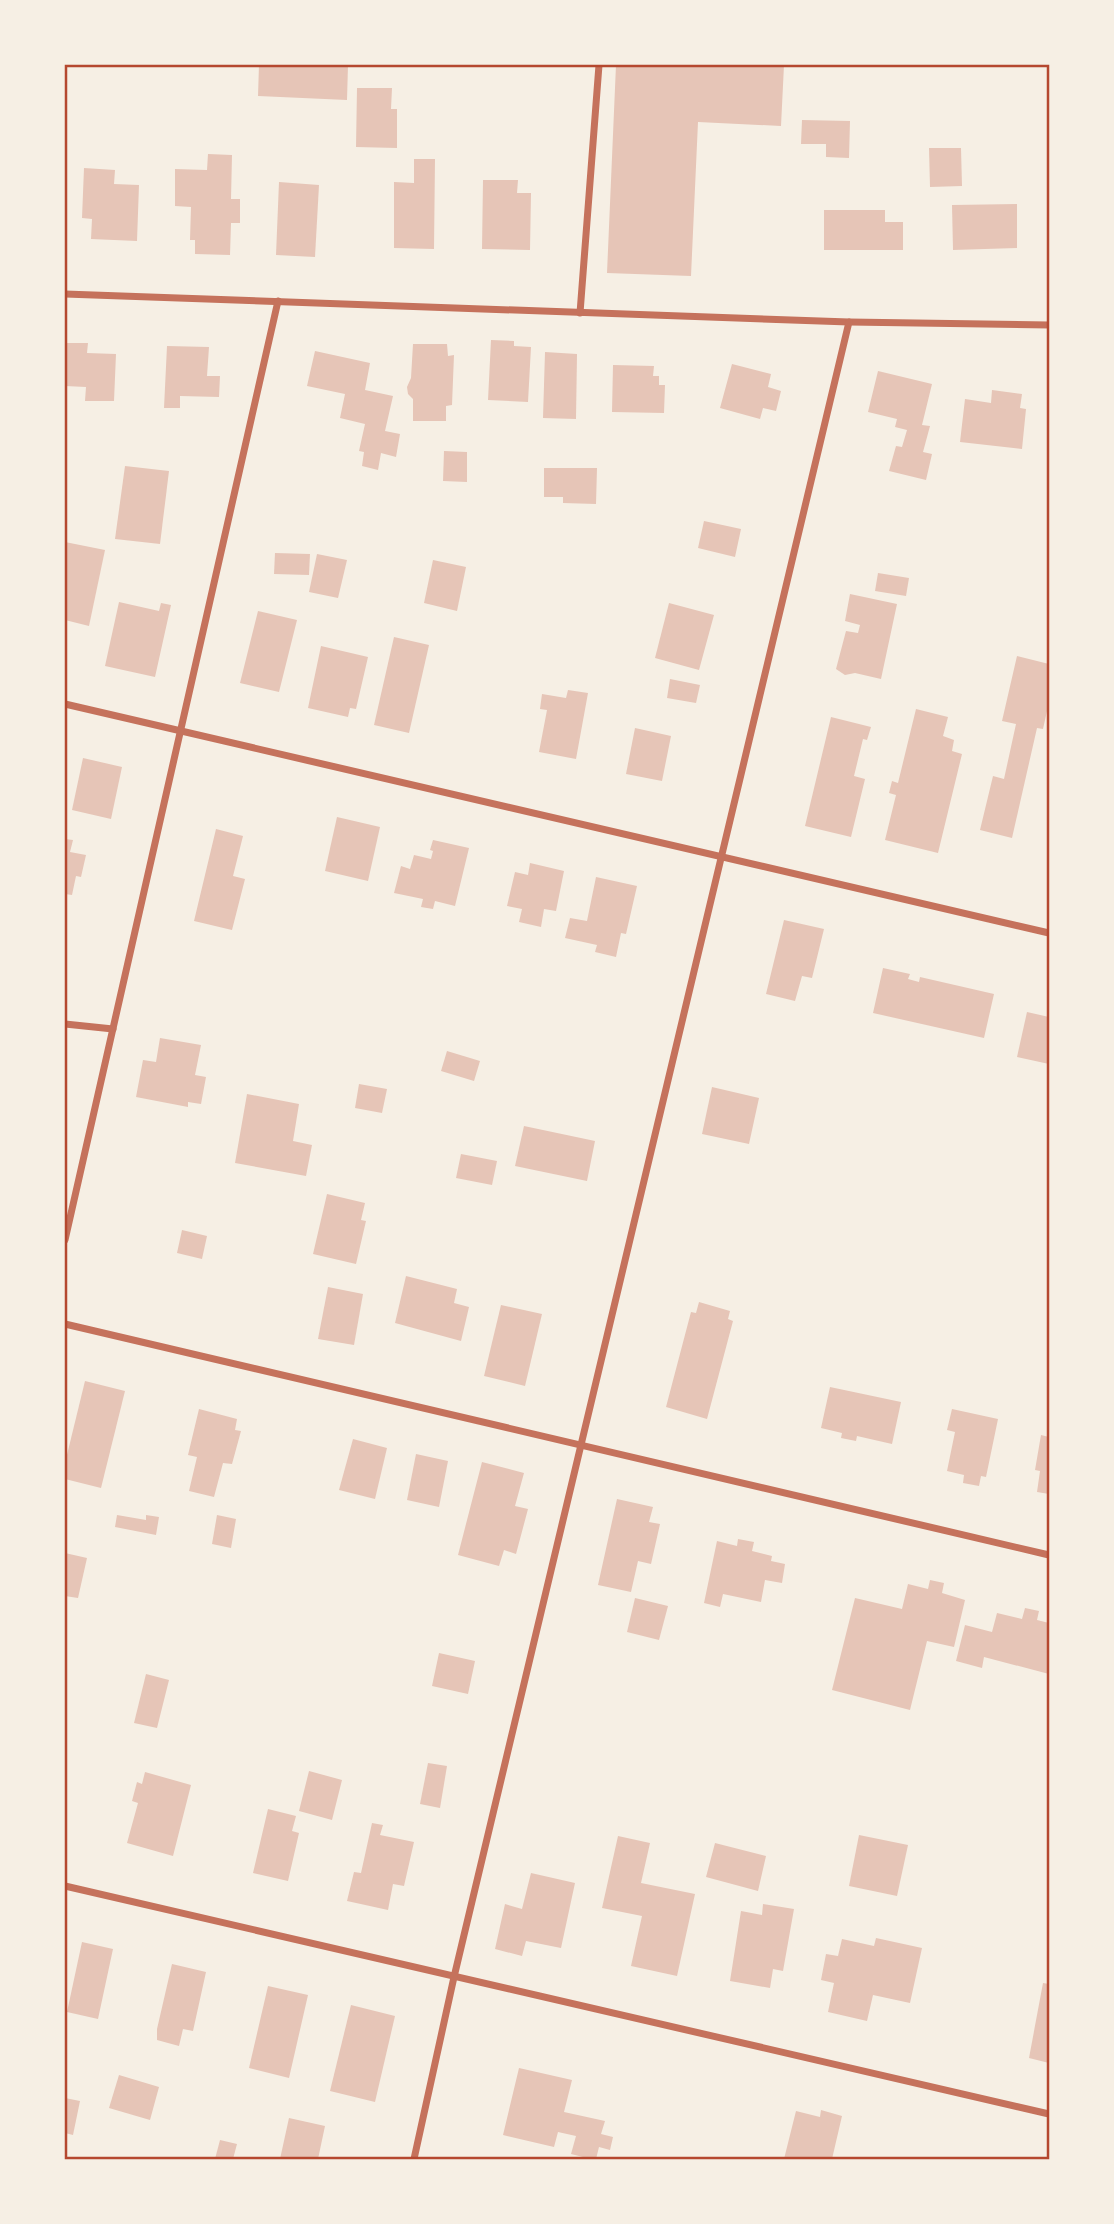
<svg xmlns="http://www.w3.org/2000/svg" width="1114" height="2224" font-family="Helvetica,sans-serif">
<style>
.building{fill:#e6c5b7}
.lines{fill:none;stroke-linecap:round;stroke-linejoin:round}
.minor{stroke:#c5725c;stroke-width:7}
.neatline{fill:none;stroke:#b5482f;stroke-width:2.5}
</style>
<rect width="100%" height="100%" fill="#f6efe4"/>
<!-- building -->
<g class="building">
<path d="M259 65H348L347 100 258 96Z"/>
<path d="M616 65H784L781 126 698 122 691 276 607 273Z"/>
<path d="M357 88H392L391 109H397V148L356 147Z"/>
<path d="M802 120 850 121 849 158 826 157V144H801Z"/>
<path d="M929 148H961L962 186 930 187Z"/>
<path d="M208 154 232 155 231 199H240V223H231L230 255 195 254V240H190L191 207 175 206V169L207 170Z"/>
<path d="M414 159H435L434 249 394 248V182L414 183Z"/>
<path d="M84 168 115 170 114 184 139 185 137 241 91 239 92 219 82 218Z"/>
<path d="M483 180H518L517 193H531L530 250 482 249Z"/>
<path d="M279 182 319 185 315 257 276 255Z"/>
<path d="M1017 204V248L953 250 952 205Z"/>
<path d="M824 210H885V222H903V250H824Z"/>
<path d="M491 340 514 341V346L531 347 528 402 488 400Z"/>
<path d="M65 343H88L87 353 116 354 114 401H85L86 387 65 386Z"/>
<path d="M413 344H447L448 356 454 355 452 405 446 406V421H413V399L408 394 407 387 411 378Z"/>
<path d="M167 346 209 347 207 376H220L219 397 180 396V408H164Z"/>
<path d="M315 351 370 363 365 390 393 396 385 431 400 434 396 457 381 453 378 470 362 466 364 452 359 451 365 424 340 418 345 394 307 386Z"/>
<path d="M545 352 577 354 576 419 543 418Z"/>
<path d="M732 364 771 374 768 387 781 391 776 411 763 408 760 419 720 408Z"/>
<path d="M613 365 654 366 653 376H659V385H665L664 413 612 412Z"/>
<path d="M878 371 932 384 922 425 930 426 923 452 932 454 926 480 889 471 896 446 902 447 907 430 895 427 897 419 868 412Z"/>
<path d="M992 390 1022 394 1020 408 1026 409 1022 449 960 442 965 399 991 403Z"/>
<path d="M444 451 467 452V482L443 481Z"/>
<path d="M125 466 169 471 160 544 115 539Z"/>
<path d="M544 468H597L596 504 563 503V497H544Z"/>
<path d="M704 521 741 529 735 557 698 548Z"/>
<path d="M65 542 105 550 89 626 65 620Z"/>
<path d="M275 553 310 554 309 575 274 574Z"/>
<path d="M317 554 347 560 338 598 309 592Z"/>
<path d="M433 560 466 567 457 611 424 603Z"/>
<path d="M878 573 909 578 906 596 875 591Z"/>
<path d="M850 594 897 604 881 679 855 673 845 675 836 669 846 631 858 633 860 625 845 621Z"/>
<path d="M119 602 159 611 161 603 171 605 155 677 105 666Z"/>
<path d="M669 603 714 615 699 670 655 658Z"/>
<path d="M258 611 297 620 279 692 240 683Z"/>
<path d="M394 637 429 645 409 733 374 725Z"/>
<path d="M321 646 368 657 356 709 350 708 348 717 308 708Z"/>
<path d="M1017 656 1049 664V702L1043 729 1037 728 1012 838 980 830 993 776 1004 779 1016 724 1002 721Z"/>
<path d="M670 679 700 685 696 703 667 698Z"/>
<path d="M568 690 588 693 576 759 539 752 547 710 540 709 542 694 566 698Z"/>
<path d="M916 709 948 717 943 736 954 740 952 751 962 754 938 853 885 840 896 795 889 793 892 781 898 783Z"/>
<path d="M831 717 871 727 867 740 863 739 854 776 865 779 851 837 805 826Z"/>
<path d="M635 728 671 736 662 781 626 774Z"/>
<path d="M83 758 122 767 111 819 72 810Z"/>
<path d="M337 817 380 827 368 881 325 871Z"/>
<path d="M216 829 243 836 233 876 245 879 232 930 194 921Z"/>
<path d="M65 839 73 840 70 852 86 855 81 877 76 876 72 895 65 894Z"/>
<path d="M433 840 469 848 455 906 435 901 433 909 421 907 423 899 394 893 401 866 410 869 414 855 431 859 433 851 430 850Z"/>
<path d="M530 863 564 871 556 911 544 909 541 927 519 922 522 909 507 906 515 872 528 875Z"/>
<path d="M596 877 637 886 626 934 621 933 616 957 595 952 597 945 565 938 570 918 587 921Z"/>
<path d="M784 920 824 929 812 978 802 976 795 1001 766 994Z"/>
<path d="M883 968 910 974 908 979 919 982 920 977 994 994 984 1038 873 1013Z"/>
<path d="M1027 1012 1049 1017V1064L1017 1057Z"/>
<path d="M160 1038 201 1045 195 1075 206 1077 201 1104 188 1102V1107L136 1097 143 1060 156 1062Z"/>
<path d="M447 1051 480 1061 474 1081 441 1071Z"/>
<path d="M359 1084 387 1089 382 1113 355 1108Z"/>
<path d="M712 1087 759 1098 749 1144 702 1134Z"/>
<path d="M247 1094 299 1104 293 1141 312 1145 306 1176 235 1163Z"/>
<path d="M524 1126 595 1141 587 1181 515 1166Z"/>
<path d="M461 1154 497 1161 492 1185 456 1178Z"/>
<path d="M327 1194 365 1203 361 1220 366 1221 356 1264 313 1254Z"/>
<path d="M182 1230 207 1236 202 1259 177 1253Z"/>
<path d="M406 1276 457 1289 454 1303 469 1307 461 1341 395 1323Z"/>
<path d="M328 1287 363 1294 354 1345 318 1339Z"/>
<path d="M699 1302 730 1311 728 1319 733 1321 707 1419 666 1407 691 1312 696 1313Z"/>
<path d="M501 1305 542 1314 525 1386 484 1376Z"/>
<path d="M85 1381 125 1391 101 1488 65 1479V1463Z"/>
<path d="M830 1387 901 1402 892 1444 857 1436 856 1441 841 1438 842 1433 821 1428Z"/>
<path d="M199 1409 237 1419 235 1430 241 1431 232 1464 223 1463 214 1497 189 1491 197 1457 188 1455Z"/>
<path d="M952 1409 998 1419 986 1477 981 1476 979 1486 963 1483 964 1475 947 1471 955 1432 947 1430Z"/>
<path d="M1041 1435 1049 1437V1494L1037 1492 1040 1471 1035 1470Z"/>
<path d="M353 1439 387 1448 375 1499 339 1490Z"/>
<path d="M416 1454 448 1461 439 1507 407 1500Z"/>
<path d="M482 1462 524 1473 515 1506 528 1509 516 1554 504 1550 499 1566 458 1555Z"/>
<path d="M617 1499 653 1507 649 1522 660 1524 651 1564 638 1561 631 1592 598 1585Z"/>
<path d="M117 1515 146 1520V1515L159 1517 156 1535 115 1527Z"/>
<path d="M217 1515 236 1519 231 1548 212 1544Z"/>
<path d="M738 1539 754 1542 752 1551 772 1556 771 1561 785 1564 782 1583 765 1580 761 1602 723 1594 720 1607 704 1603 717 1541 737 1546Z"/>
<path d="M65 1553 87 1558 78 1598 65 1596Z"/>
<path d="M930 1580 944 1583 942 1593 965 1600 954 1647 927 1641 910 1710 832 1690 855 1598 902 1609 908 1584 928 1589Z"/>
<path d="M635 1598 668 1606 659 1640 627 1632Z"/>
<path d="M1025 1608 1039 1611 1037 1620 1049 1623V1674L984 1657 982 1668 956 1661 965 1625 992 1632 997 1613 1022 1619Z"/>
<path d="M439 1653 475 1661 468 1694 432 1686Z"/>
<path d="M146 1674 169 1680 157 1728 134 1723Z"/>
<path d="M428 1763 447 1766 440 1808 420 1804Z"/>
<path d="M309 1771 342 1780 332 1820 299 1811Z"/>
<path d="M145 1772 191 1785 173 1856 127 1843 138 1803 132 1801 137 1782 142 1784Z"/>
<path d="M268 1809 296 1816 292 1831 299 1833 288 1881 253 1873Z"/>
<path d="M372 1823 383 1825 380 1835 414 1842 404 1886 393 1884 388 1910 347 1901 354 1872 361 1873Z"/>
<path d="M859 1835 908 1845 897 1896 849 1886Z"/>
<path d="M618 1836 650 1843 641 1883 695 1894 677 1976 631 1966 642 1916 602 1908Z"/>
<path d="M715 1843 766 1856 758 1891 706 1877Z"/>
<path d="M531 1873 575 1883 561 1948 526 1941 522 1956 495 1949 505 1904 522 1909Z"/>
<path d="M763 1904 794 1909 783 1971 773 1969 770 1988 730 1981 741 1911 762 1915Z"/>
<path d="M876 1938 922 1948 910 2003 873 1995 867 2021 828 2012 834 1983 821 1980 826 1954 838 1956 842 1939 874 1946Z"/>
<path d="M82 1942 113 1949 98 2019 67 2012Z"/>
<path d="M172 1964 206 1972 193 2031 183 2029 179 2046 157 2040V2029Z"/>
<path d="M1043 1983 1049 1984V2063L1029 2058Z"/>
<path d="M268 1986 308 1995 289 2078 249 2068Z"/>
<path d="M351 2005 395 2016 375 2102 330 2091Z"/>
<path d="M519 2068 572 2080 564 2112 605 2121 601 2134 613 2137 610 2150 599 2147 596 2159H591L571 2154 576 2136 558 2132 554 2147 503 2135Z"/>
<path d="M119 2075 159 2087 150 2120 109 2108Z"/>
<path d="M65 2098 80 2101 73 2135 65 2133Z"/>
<path d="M821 2110 842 2116 832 2159H784L796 2111 820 2117Z"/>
<path d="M289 2118 325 2126 318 2159H280Z"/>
<path d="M220 2140 237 2144 233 2159H215Z"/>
</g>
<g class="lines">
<!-- minor -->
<g class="minor">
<path d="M65 294 849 322 1049 325"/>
<path d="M580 313 599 65"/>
<path d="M65 704 1049 933"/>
<path d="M65 1024 113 1029"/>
<path d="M65 1240 278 301"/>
<path d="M65 1324 1049 1555"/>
<path d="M65 1886 1049 2114"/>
<path d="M414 2159 454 1977 849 322"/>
</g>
</g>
<!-- border -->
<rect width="1114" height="2224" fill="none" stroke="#f6efe4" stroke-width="133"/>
<rect x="66" y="66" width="982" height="2092" class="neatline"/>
</svg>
